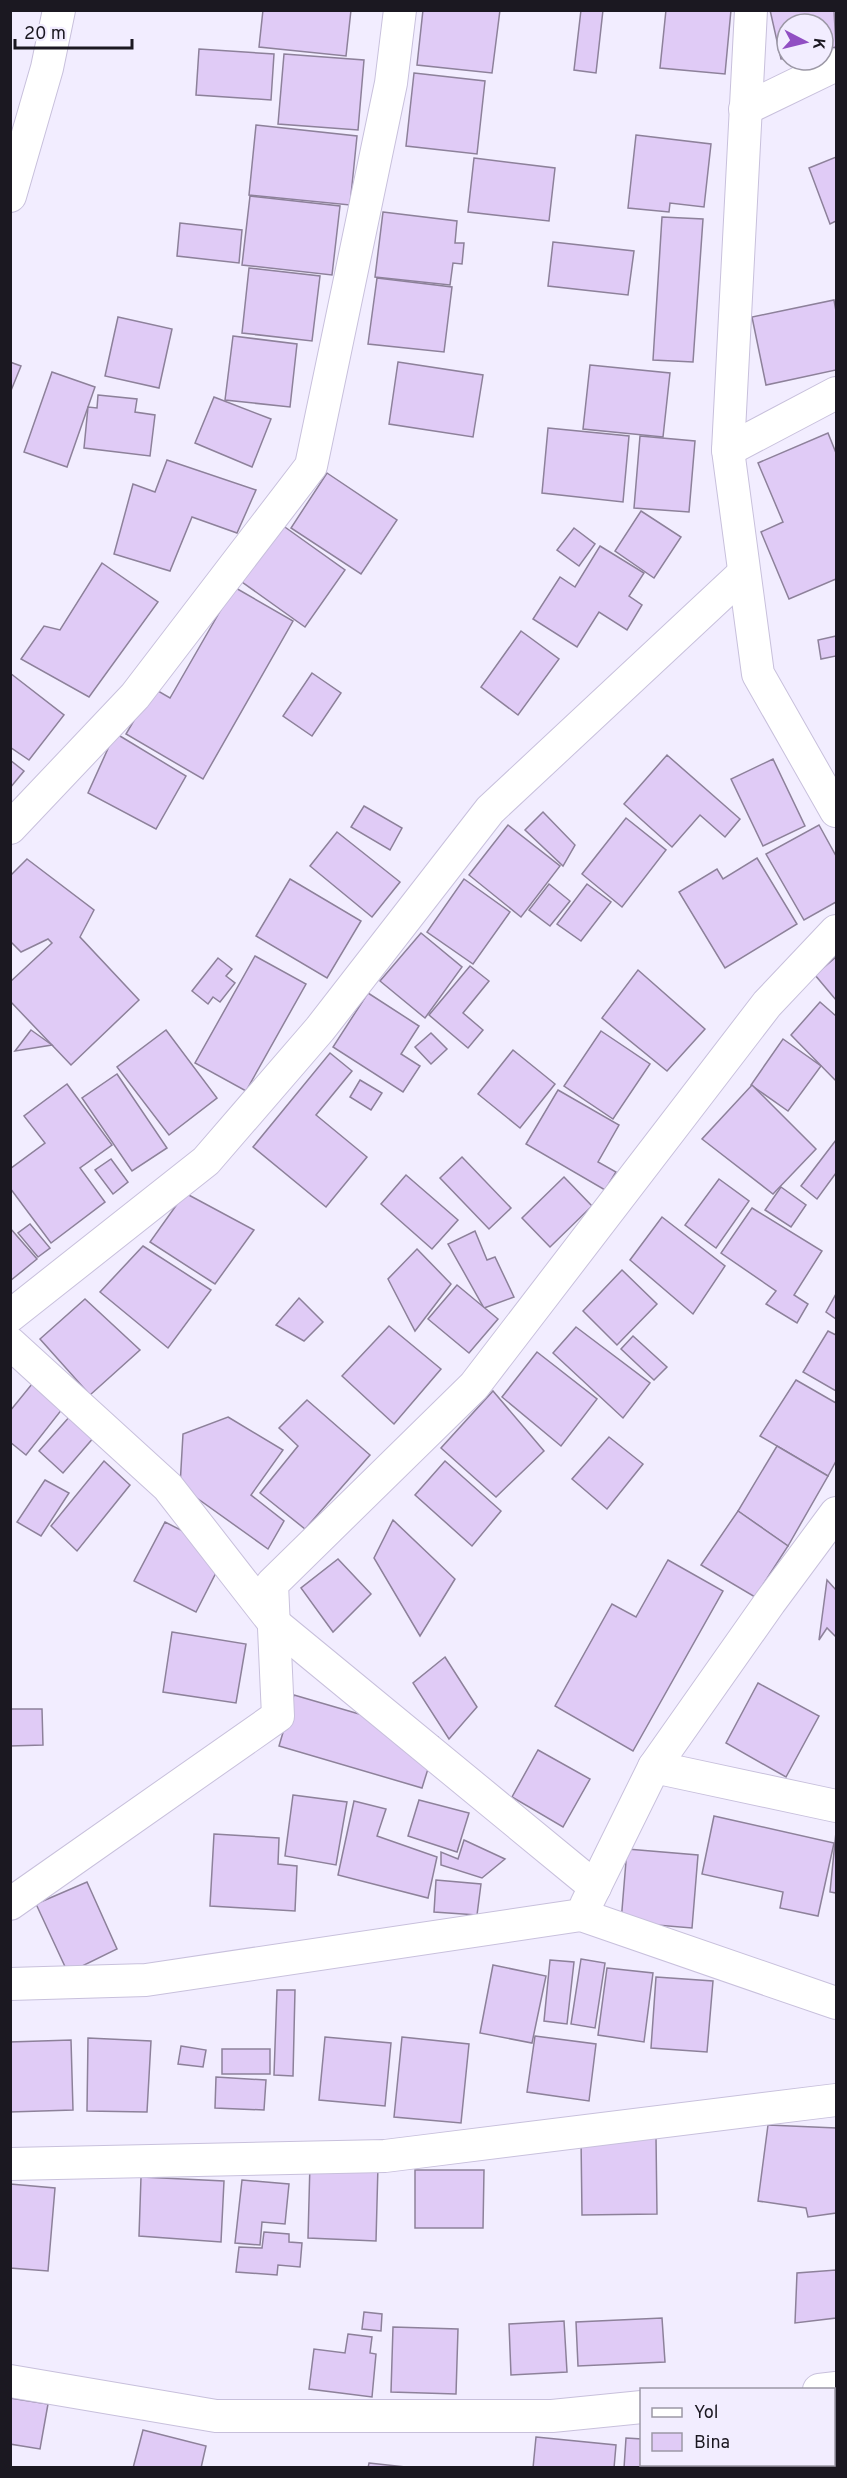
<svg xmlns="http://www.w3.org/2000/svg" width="847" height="2478" font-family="Overpass,sans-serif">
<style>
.building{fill:#e0cbf6;stroke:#8d819a;stroke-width:1.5}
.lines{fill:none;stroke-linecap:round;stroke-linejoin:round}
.street-casing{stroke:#c8c0dc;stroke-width:34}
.street{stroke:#fff;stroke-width:32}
</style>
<rect width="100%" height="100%" fill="#f2edff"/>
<!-- building -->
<g class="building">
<path d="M263 10H351L346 56 259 47Z"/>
<path d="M423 10H500L492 73 417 65Z"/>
<path d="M581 10H603L596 73 574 70Z"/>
<path d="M666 10H731L725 74 660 68Z"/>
<path d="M770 10H834L836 47 823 50V24H787V58L781 59Z"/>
<path d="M199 49 274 54 271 100 196 95Z"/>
<path d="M284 54 364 60 358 130 278 124Z"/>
<path d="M414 73 485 81 477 154 406 146Z"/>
<path d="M256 125 357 136 350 205 249 195Z"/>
<path d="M636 135 711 144 704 207 670 203 669 212 628 208Z"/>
<path d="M836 157V221L830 224 809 168Z"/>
<path d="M474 158 555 168 549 221 468 212Z"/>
<path d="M250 196 340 206 332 275 242 265Z"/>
<path d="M383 212 457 221 455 243H464L462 264 453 263 450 285 375 277Z"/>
<path d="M662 217 703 219 693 362 653 360Z"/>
<path d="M180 223 242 230 239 263 177 256Z"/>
<path d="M553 242 634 251 628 295 548 286Z"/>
<path d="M249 268 320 276 312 341 242 333Z"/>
<path d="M377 278 452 287 444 352 368 344Z"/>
<path d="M834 300 836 311V370L766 385 752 317Z"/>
<path d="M118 317 172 329 159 388 105 376Z"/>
<path d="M233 336 297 344 290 407 225 400Z"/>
<path d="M10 362 21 366 10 393Z"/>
<path d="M398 362 483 375 473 437 389 424Z"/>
<path d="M590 365 670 373 663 437 583 429Z"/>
<path d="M52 372 95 387 67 467 24 452Z"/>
<path d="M98 395 137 399 135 412 155 415 150 456 84 448 88 407 97 408Z"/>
<path d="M214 397 271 419 252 467 195 443Z"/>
<path d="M548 428 629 436 623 502 542 493Z"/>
<path d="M828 433 836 453V579L789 599 761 532 783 522 758 463Z"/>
<path d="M640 436 695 441 689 512 634 508Z"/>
<path d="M167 460 256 490 237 533 192 517 170 571 114 554 133 484 155 492Z"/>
<path d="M327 473 397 520 361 574 291 528Z"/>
<path d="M641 511 681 537 654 578 615 551Z"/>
<path d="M282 525 345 570 305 627 242 582Z"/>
<path d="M574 528 595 544 579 566 557 550Z"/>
<path d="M600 546 644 573 629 596 642 605 627 630 599 612 577 647 533 619 560 577 575 587Z"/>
<path d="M102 563 158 602 89 697 21 659 44 626 60 630Z"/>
<path d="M234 587 293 621 203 779 126 734 153 688 170 698Z"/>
<path d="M521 631 559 659 518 715 481 687Z"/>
<path d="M836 636V656L821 659 818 640Z"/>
<path d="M10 673 64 715 29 760 10 747Z"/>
<path d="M312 673 341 693 312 736 283 716Z"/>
<path d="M115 733 186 776 156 829 88 793Z"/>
<path d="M667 755 740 819 725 837 700 815 672 847 624 804Z"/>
<path d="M773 759 805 826 763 846 731 779Z"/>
<path d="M10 760 24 771 10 788Z"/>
<path d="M364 806 402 828 390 850 351 827Z"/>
<path d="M543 812 575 845 563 866 525 830Z"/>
<path d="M626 818 666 850 622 907 582 874Z"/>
<path d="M508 825 560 866 521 917 469 875Z"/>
<path d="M819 825 836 856V902L804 920 766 854Z"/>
<path d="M337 832 400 882 372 917 310 866Z"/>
<path d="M757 858 797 924 725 968 679 892 717 869 723 879Z"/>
<path d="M27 859 94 910 80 937 139 1000 71 1065 10 1001V982L52 943 48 939 21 952 10 941V876Z"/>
<path d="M290 879 361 921 327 978 256 936Z"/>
<path d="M464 879 510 912 473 964 427 932Z"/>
<path d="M549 884 570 901 550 926 529 910Z"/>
<path d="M587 884 611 902 581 941 557 924Z"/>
<path d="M421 933 462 967 425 1018 380 981Z"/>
<path d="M255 956 306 984 246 1091 195 1063Z"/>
<path d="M836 957V1000L815 975Z"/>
<path d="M218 958 232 969 226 976 235 983 220 1002 213 997 208 1004 192 991Z"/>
<path d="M470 966 489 981 463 1013 483 1030 468 1048 429 1015Z"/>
<path d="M638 970 705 1029 667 1071 602 1018Z"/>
<path d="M368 993 419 1026 401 1054 420 1066 403 1092 333 1047Z"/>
<path d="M820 1002 836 1016V1081L791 1035Z"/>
<path d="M31 1030 52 1045 15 1051Z"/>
<path d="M166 1030 217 1098 169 1135 117 1067Z"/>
<path d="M601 1031 650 1064 613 1119 564 1086Z"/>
<path d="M431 1033 447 1049 431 1064 415 1047Z"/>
<path d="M783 1039 821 1066 788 1111 751 1085Z"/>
<path d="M513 1050 555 1084 520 1128 478 1094Z"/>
<path d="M330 1053 352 1071 316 1115 367 1157 326 1207 253 1147Z"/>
<path d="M117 1074 167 1148 132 1171 82 1098Z"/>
<path d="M360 1080 382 1093 371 1110 350 1097Z"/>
<path d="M67 1084 112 1145 80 1168 105 1202 51 1243 10 1188V1169L45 1143 24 1116Z"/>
<path d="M752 1085 816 1149 773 1194 702 1139Z"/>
<path d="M558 1090 619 1125 598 1162 616 1172 605 1190 526 1144Z"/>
<path d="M836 1140V1173L817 1199 801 1186Z"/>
<path d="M462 1157 511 1208 489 1229 440 1178Z"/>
<path d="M111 1159 128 1182 113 1194 95 1170Z"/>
<path d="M406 1175 458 1220 432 1249 381 1204Z"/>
<path d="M564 1177 592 1206 550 1247 522 1218Z"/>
<path d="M719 1179 749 1201 716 1248 685 1225Z"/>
<path d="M781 1187 806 1205 791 1227 765 1210Z"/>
<path d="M185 1193 254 1230 215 1284 150 1242Z"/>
<path d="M752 1208 822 1251 794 1295 808 1304 797 1323 766 1304 776 1291 721 1253Z"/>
<path d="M662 1217 725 1266 693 1314 630 1260Z"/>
<path d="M30 1224 50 1248 38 1257 18 1233Z"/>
<path d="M10 1228 37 1259 10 1281Z"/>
<path d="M475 1231 487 1260 495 1257 514 1297 484 1308 448 1244Z"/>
<path d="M143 1246 211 1290 168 1348 100 1292Z"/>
<path d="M417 1249 451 1284 415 1331 388 1279Z"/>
<path d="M622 1270 657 1304 617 1345 583 1311Z"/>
<path d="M457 1285 498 1319 469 1353 428 1319Z"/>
<path d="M836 1294V1319L826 1312Z"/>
<path d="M299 1298 323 1322 304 1341 276 1325Z"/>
<path d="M85 1299 140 1350 90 1395 40 1339Z"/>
<path d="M389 1326 441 1369 394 1424 342 1376Z"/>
<path d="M576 1327 650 1383 623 1418 553 1353Z"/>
<path d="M828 1331 836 1335V1391L803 1372Z"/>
<path d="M633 1336 667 1367 654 1380 621 1349Z"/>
<path d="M537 1352 597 1399 561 1446 502 1397Z"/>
<path d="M796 1380 836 1403V1461L828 1476 760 1436Z"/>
<path d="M32 1384 63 1408 26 1455 10 1442V1411Z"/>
<path d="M493 1391 544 1451 496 1497 441 1448Z"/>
<path d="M307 1400 370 1455 305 1529 260 1493 298 1446 279 1428Z"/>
<path d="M71 1415 95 1436 63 1473 39 1451Z"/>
<path d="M228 1417 283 1450 251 1495 284 1521 268 1549 180 1486 183 1434Z"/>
<path d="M609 1437 643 1464 607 1509 572 1479Z"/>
<path d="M777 1446 828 1476 788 1546 738 1511Z"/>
<path d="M104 1461 130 1485 77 1551 51 1526Z"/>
<path d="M445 1461 501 1511 472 1546 415 1495Z"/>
<path d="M45 1480 69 1493 41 1536 17 1522Z"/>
<path d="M738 1511 788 1546 755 1597 701 1565Z"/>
<path d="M393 1520 455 1579 420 1636 374 1558Z"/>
<path d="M165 1522 226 1553 196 1612 134 1581Z"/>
<path d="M338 1559 371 1594 333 1632 301 1588Z"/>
<path d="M668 1560 723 1591 633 1751 555 1706 612 1604 636 1617Z"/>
<path d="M827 1580 836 1590V1637L827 1628 819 1640Z"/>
<path d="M172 1632 246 1644 236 1703 163 1692Z"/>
<path d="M445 1657 477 1707 449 1739 413 1683Z"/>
<path d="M758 1683 819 1716 786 1777 726 1743Z"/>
<path d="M294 1695 438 1737 422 1788 279 1746Z"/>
<path d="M10 1709H42L43 1745 10 1746Z"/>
<path d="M538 1750 590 1779 563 1827 512 1797Z"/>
<path d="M293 1795 347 1802 336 1865 285 1856Z"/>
<path d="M419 1800 469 1813 457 1852 408 1836Z"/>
<path d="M354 1801 386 1809 377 1836 437 1857 428 1898 338 1875Z"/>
<path d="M714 1816 834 1843 818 1916 780 1908 783 1892 702 1874Z"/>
<path d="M836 1832V1893L830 1892Z"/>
<path d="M214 1834 279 1838 278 1864 297 1866 295 1911 210 1906Z"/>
<path d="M464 1840 505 1859 482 1878 441 1865V1852L458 1859Z"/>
<path d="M627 1849 698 1855 692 1928 621 1922Z"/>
<path d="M436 1880 481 1884 477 1915 434 1912Z"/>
<path d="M87 1882 117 1949 68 1973 36 1904Z"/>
<path d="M581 1959 605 1963 595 2028 571 2024Z"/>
<path d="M550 1960 574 1962 567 2024 544 2021Z"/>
<path d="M493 1965 546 1976 532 2043 480 2033Z"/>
<path d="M607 1968 653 1973 644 2042 598 2035Z"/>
<path d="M656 1977 713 1981 707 2052 651 2048Z"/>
<path d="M277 1990H295L293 2076 274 2075Z"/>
<path d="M535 2036 596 2044 589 2101 527 2092Z"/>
<path d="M325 2037 391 2043 385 2106 319 2100Z"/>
<path d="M402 2037 469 2044 461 2123 394 2117Z"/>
<path d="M88 2038 151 2041 147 2112 87 2111Z"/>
<path d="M71 2040 73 2110 10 2112V2042Z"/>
<path d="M181 2046 206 2050 203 2067 178 2064Z"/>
<rect x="222" y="2049" width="48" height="25"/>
<path d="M216 2077 266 2080 264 2110 215 2108Z"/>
<path d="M768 2125 836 2128V2213L808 2217 806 2208 758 2201Z"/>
<path d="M656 2137 657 2214 582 2215 581 2138Z"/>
<path d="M310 2163 378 2165 376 2241 308 2238Z"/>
<path d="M415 2170H484L483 2228H415Z"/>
<path d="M141 2177 224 2181 221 2242 139 2236Z"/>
<path d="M242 2180 289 2184 285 2224 262 2222 260 2245 235 2243Z"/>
<path d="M10 2184 55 2188 48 2271 10 2268Z"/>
<path d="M264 2232 289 2234V2242L302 2243 300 2267 278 2265 277 2275 236 2272 239 2247 262 2248Z"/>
<path d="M836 2270V2318L795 2323 797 2273Z"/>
<path d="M364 2312 382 2314 381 2331 362 2329Z"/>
<path d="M662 2318 665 2362 578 2366 576 2322Z"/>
<path d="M564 2321 567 2372 511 2375 509 2324Z"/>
<path d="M393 2327 458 2329 456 2394 391 2392Z"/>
<path d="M348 2334 372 2337 370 2353 376 2354 372 2397 309 2389 314 2349 345 2353Z"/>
<path d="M10 2398 48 2404 40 2449 10 2444Z"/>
<path d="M143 2430 206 2446 201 2468H133Z"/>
<path d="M536 2437 616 2445 614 2468H533Z"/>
<path d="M626 2438 642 2439V2464H684V2468H624Z"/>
<path d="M369 2463 415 2468H368Z"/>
<rect x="695" y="2464" width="67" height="4"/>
<rect x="770" y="2464" width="46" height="4"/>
</g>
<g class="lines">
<defs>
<g id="street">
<path d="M751 10 728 450 758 674 836 811"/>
<path d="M745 109 836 65"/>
<path d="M10 196 47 68 59 10"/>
<path d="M728 450 836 393"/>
<path d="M10 828 135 696 311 466 391 83 400 10"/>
<path d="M10 1316 206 1161 320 1029 490 810 744 573"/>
<path d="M10 1343 168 1487 274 1623 595 1887"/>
<path d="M654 1767 770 1602 836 1513"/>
<path d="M10 1904 278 1716 272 1584 474 1386 767 1004 836 931"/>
<path d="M586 1905 654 1767 836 1806"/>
<path d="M10 1984 146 1980 581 1915 836 2003"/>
<path d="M10 2164 385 2156 836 2100"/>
<path d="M10 2381 216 2416H552L642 2407"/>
<path d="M819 2390 836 2388"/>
</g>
</defs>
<!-- street casing -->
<use href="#street" class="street-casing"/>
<!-- street -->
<use href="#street" class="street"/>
</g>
<!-- border -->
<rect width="847" height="2478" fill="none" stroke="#1b1821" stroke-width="24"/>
<!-- legend -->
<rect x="640" y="2388" width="195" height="78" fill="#f2edff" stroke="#9c98a6" stroke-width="1.5"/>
<rect x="652" y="2408" width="30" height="9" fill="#ffffff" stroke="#9c98a6" stroke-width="1.5"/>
<text x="694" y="2418" font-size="18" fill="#1b1821">Yol</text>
<rect x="652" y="2433" width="30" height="18" fill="#e0cbf6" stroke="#9c98a6" stroke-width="1.5"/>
<text x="694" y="2448" font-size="18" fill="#1b1821">Bina</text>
<!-- north arrow -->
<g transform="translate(805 42) rotate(97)"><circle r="28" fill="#f2edff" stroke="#9c98a6" stroke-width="1.5"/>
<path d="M0-4.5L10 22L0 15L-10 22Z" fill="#914fc3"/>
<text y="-9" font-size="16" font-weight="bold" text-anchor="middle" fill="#1b1821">K</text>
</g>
<!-- scale -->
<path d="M15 39v9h117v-9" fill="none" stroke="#1b1821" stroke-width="3"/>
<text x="24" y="39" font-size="18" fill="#1b1821" stroke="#f2edff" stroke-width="4.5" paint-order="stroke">20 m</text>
</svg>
